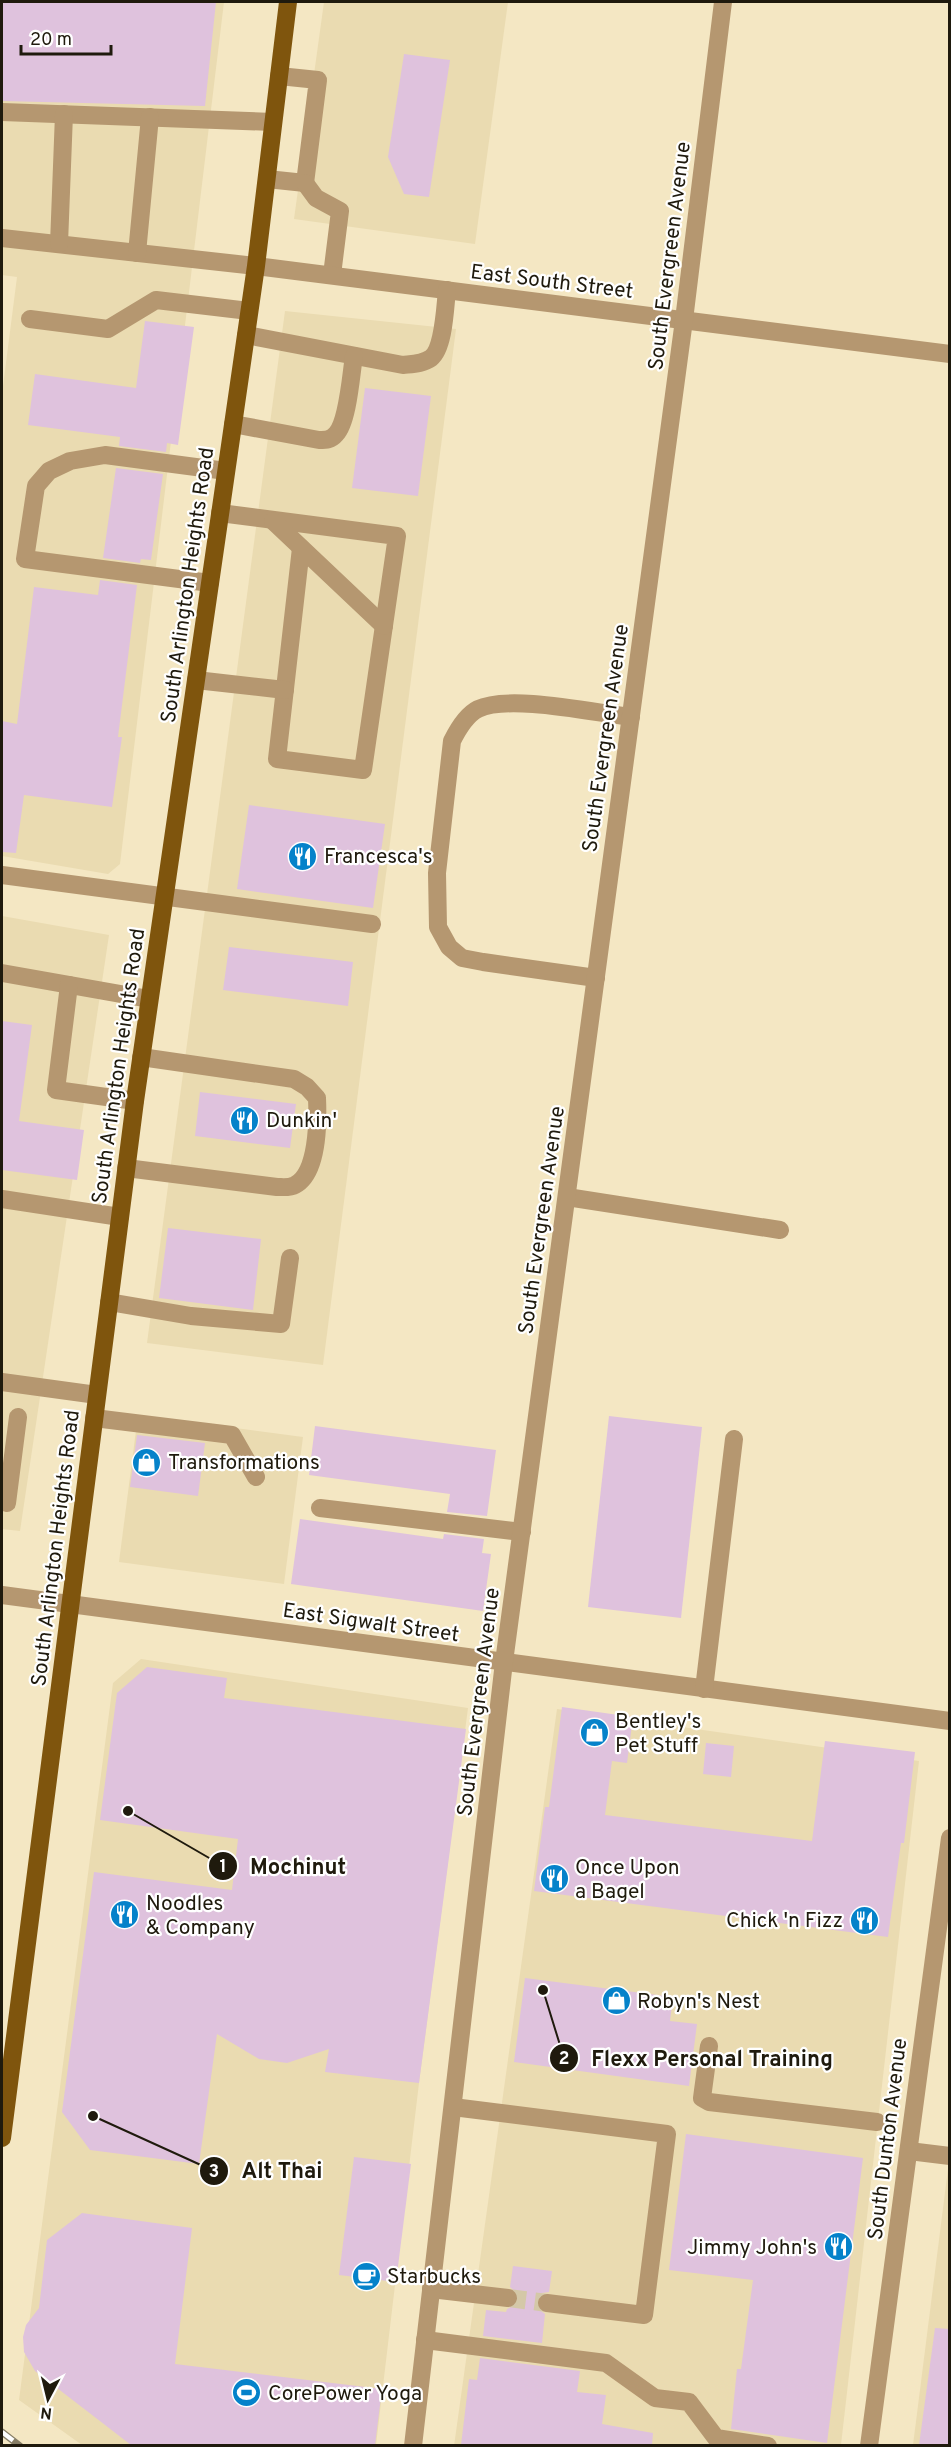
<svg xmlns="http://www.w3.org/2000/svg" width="951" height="2447" font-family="Overpass,sans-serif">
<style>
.built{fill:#eadbb1}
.building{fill:#dfc2dd}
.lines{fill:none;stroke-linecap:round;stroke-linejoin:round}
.minor-tunnel{stroke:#d4c8a8;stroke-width:18;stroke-dasharray:18 9;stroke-linecap:butt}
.minor{stroke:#b59770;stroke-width:18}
.major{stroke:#7f550d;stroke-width:18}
.rail-casing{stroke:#877e66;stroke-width:7}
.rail{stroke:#fff;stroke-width:4.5;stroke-dasharray:14;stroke-linecap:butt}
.labels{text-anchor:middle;stroke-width:4.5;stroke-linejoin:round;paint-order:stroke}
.street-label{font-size:21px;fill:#1f1a0d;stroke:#fff}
.poi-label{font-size:21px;fill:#1f1a0d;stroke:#fff;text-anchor:start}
.leader{fill:none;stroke:#1f1a0d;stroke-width:2}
.callout-dot{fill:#1f1a0d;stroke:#fff;stroke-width:2}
.mark-label{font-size:18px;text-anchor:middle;font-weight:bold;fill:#fff}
.callout-label{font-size:22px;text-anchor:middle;font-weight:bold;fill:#1f1a0d;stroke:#fff;stroke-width:4.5;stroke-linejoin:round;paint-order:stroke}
</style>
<rect width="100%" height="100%" fill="#f4e7c3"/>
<!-- built -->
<g class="built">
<path d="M2 2H224L120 864 108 874 2 856V394L17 277 2 275Z"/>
<path d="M324 2H508L475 244 294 219Z"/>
<path d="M285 311 456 329 323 1365 147 1343Z"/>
<path d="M2 916 109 935 20 1531 2 1529Z"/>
<path d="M138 1415 303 1437 284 1584 119 1562Z"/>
<path d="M141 1659 468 1708 419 2083 376 2445H82L19 2400 113 1683Z"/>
<path d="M557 1709 919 1761 841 2445 454 2446Z"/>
<path d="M949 2161V2445H913Z"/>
</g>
<!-- building -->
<g class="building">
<path d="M2 2H216L205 106 2 101Z"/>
<path d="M404 54 450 60 429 197 404 194 388 157Z"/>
<path d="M145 321 194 327 178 445 167 443 166 452 119 446 120 437 28 425 35 374 136 388Z"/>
<path d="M365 388 431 396 418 496 352 488Z"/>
<path d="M116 468 163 474 151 560 141 559 140 563 103 558Z"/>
<path d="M100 580 137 585 118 737H122L112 807 24 795 16 853 2 852V721L17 724 34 587 98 595Z"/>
<path d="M249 805 385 824 373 908 237 889Z"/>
<path d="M229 947 353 962 348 1006 223 990Z"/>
<path d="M2 1021 32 1025 19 1121 84 1130 77 1180 2 1170Z"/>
<path d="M200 1092 296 1104 290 1148 195 1136Z"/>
<path d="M168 1228 261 1239 253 1310 159 1298Z"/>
<path d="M609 1416 702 1427 681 1618 588 1607Z"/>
<path d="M315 1426 496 1450 487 1516 447 1512 450 1494 309 1475Z"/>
<path d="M137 1435 205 1443 198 1496 130 1487Z"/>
<path d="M300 1519 443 1539 444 1534 484 1539 482 1553 491 1554 483 1611 291 1584Z"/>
<path d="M147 1667 227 1678 224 1698 466 1729 419 2083 325 2072 329 2049 287 2063 259 2059 217 2034 199 2164 90 2150 62 2112 94 1872 232 1890 238 1839 100 1820 117 1693Z"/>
<path d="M562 1707 633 1717 627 1763 612 1761 605 1815 812 1841 825 1741 915 1752 904 1843H901L888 1937 534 1891 545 1807H549Z"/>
<path d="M706 1743 734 1746 731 1777 703 1774Z"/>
<path d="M525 1978 673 1997 670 2021 697 2024 689 2086 514 2062Z"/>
<path d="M686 2134 863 2158 827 2443 731 2429 737 2369H741L753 2280 669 2270Z"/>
<path d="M354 2157 411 2164 396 2282 339 2275Z"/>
<path d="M82 2213 192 2228 175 2364 382 2389 375 2445H131L35 2371 24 2352 23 2337 26 2325 39 2308 47 2240Z"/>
<path d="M513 2266 552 2271 549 2292 542 2293 536 2301 537 2308 545 2314 542 2343 483 2336 486 2310 506 2312 507 2309 517 2304 518 2294 510 2287Z"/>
<path d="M935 2328 950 2329V2445H919Z"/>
<path d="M480 2358 580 2371 577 2392 606 2395 602 2424 653 2433 652 2445H461L469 2379 477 2380Z"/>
</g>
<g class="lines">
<!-- minor-tunnel -->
<path class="minor-tunnel" d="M508 2298 547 2303"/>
<!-- minor -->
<g class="minor">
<path d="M2 112 273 122"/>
<path d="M267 179 305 183 318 80 279 76"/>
<path d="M305 183 316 198 340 211 332 275"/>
<path d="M2 238 256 266 950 354"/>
<path d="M59 244 64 114"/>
<path d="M137 253 150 117"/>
<path d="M30 319 108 329 156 300 249 311"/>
<path d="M246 335 403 365C412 364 423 364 431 358 444 348 445 307 447 290"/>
<path d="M233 424 319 440C326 440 331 440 336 434 348 422 351 374 354 356"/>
<path d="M220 513 397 536 363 770 277 759 301 548"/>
<path d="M273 521 384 626"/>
<path d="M210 583 25 559 36 486 49 471 70 461 105 455 226 471"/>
<path d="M196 680 285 690"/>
<path d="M2 875 372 924"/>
<path d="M2 973 149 999"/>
<path d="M596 978 483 962 462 958 449 947 438 927 437 873 452 741C458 729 466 715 478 709 509 694 595 713 631 717"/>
<path d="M69 985 56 1090 135 1101"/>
<path d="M126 1168 277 1187C283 1187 290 1188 295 1185 318 1173 318 1121 317 1098L307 1087 294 1079 141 1057"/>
<path d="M567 1197 780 1230"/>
<path d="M2 1199 120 1217"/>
<path d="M109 1302 191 1316 281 1324 290 1258"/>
<path d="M2 1382 97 1395"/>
<path d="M94 1418 232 1435 256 1477"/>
<path d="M7 1503 18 1417"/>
<path d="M320 1508 522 1532"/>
<path d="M2 1595 950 1721"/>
<path d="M704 1689 734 1439"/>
<path d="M709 2046 702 2098 709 2102 877 2122"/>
<path d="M453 2107 667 2134 644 2315 547 2303"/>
<path d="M909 2151 950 2156"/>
<path d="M431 2289 508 2298"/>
<path d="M425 2340 606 2363 655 2398 689 2402 716 2438 768 2446"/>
<path d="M413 2446 504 1662 684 320 723 2"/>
<path d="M869 2446 950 1838"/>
</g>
<!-- major -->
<path class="major" d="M2 2138 135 1101 256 266 288 2"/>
<defs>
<path id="rail" d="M2 2432 20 2446"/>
</defs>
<!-- rail casing -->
<use href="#rail" class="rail-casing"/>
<!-- rail -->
<use href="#rail" class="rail"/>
</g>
<!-- icons -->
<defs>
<symbol id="restaurant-disc" viewBox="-11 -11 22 22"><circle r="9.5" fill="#0582ca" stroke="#fff"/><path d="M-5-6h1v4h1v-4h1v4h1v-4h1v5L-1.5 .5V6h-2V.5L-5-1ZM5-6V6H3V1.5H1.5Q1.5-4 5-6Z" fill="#fff"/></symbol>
<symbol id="shop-disc" viewBox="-11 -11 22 22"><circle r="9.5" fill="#0582ca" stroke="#fff"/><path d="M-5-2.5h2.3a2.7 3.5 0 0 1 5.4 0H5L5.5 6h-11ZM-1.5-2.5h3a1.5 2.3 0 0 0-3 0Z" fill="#fff"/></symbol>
<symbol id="cafe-disc" viewBox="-11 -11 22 22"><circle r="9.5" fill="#0582ca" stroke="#fff"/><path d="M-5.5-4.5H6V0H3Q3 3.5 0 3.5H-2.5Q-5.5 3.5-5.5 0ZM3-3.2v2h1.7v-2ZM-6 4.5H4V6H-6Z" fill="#fff"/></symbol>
<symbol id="stadium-disc" viewBox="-11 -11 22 22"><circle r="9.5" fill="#0582ca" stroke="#fff"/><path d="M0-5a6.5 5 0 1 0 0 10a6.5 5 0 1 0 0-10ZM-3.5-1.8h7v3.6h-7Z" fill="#fff"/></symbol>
</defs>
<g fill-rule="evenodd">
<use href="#restaurant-disc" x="286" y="840" width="33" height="33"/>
<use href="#restaurant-disc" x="228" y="1104" width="33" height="33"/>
<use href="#shop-disc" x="130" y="1446" width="33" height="33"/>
<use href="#shop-disc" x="578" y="1716" width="33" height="33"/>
<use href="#restaurant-disc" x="538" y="1862" width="33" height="33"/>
<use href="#restaurant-disc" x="108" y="1898" width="33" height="33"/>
<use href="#restaurant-disc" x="848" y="1904" width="33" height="33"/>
<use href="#shop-disc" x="600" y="1984" width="33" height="33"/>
<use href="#restaurant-disc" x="822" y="2230" width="33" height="33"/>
<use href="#cafe-disc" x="350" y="2260" width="33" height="33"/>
<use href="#stadium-disc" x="230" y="2376" width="33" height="33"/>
</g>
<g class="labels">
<!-- street labels -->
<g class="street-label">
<text transform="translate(669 256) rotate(-83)" y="7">South Evergreen Avenue</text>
<text transform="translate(552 281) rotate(7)" y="7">East South Street</text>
<text transform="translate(187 585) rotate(-82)" y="7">South Arlington Heights Road</text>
<text transform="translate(605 738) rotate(-82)" y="7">South Evergreen Avenue</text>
<text transform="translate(118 1066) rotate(-82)" y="7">South Arlington Heights Road</text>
<text transform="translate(541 1220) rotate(-82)" y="7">South Evergreen Avenue</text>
<text transform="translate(55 1548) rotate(-83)" y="7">South Arlington Heights Road</text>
<text transform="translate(371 1622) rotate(8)" y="7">East Sigwalt Street</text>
<text transform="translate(478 1702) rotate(-83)" y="7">South Evergreen Avenue</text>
<text transform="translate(887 2139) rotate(-83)" y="7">South Dunton Avenue</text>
</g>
<!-- poi labels -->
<g class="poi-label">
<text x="324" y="863">Francesca's</text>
<text x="266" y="1127">Dunkin'</text>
<text x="168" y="1469">Transformations</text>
<text x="615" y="1728">Bentley's<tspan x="615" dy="24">Pet Stuff</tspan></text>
<text x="575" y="1874">Once Upon<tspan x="575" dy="24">a Bagel</tspan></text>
<text x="146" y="1910">Noodles<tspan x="146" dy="24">&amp; Company</tspan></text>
<text x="843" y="1927" text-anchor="end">Chick 'n Fizz</text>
<text x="637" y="2008">Robyn's Nest</text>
<text x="817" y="2254" text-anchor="end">Jimmy John's</text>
<text x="387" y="2283">Starbucks</text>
<text x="268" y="2400">CorePower Yoga</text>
</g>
</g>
<!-- callouts -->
<path class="leader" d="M128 1811L223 1866M543 1990L564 2058M93 2116L214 2171"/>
<g class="callout-dot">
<circle cx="128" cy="1811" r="6"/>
<circle cx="543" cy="1990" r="6"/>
<circle cx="93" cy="2116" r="6"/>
<circle cx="223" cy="1866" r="15"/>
<circle cx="564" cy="2058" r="15"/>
<circle cx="214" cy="2171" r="15"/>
</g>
<g class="mark-label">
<text x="223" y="1872">1</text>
<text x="564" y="2064">2</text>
<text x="214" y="2177">3</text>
</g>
<g class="callout-label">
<text x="298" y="1874">Mochinut</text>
<text x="712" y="2066">Flexx Personal Training</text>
<text x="282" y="2178">Alt Thai</text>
</g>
<!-- border -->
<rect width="951" height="2447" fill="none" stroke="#1f1a0d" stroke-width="6"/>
<!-- north arrow -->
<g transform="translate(48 2399) rotate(187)" stroke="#ffffff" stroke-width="4.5" paint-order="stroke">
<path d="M0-4.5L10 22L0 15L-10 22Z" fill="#1f1a0d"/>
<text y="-9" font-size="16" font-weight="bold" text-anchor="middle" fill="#1f1a0d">N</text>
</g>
<!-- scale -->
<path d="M21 45v9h90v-9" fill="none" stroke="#1f1a0d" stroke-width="3"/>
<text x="30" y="45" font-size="18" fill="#1f1a0d" stroke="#ffffff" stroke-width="4.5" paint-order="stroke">20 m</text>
</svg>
